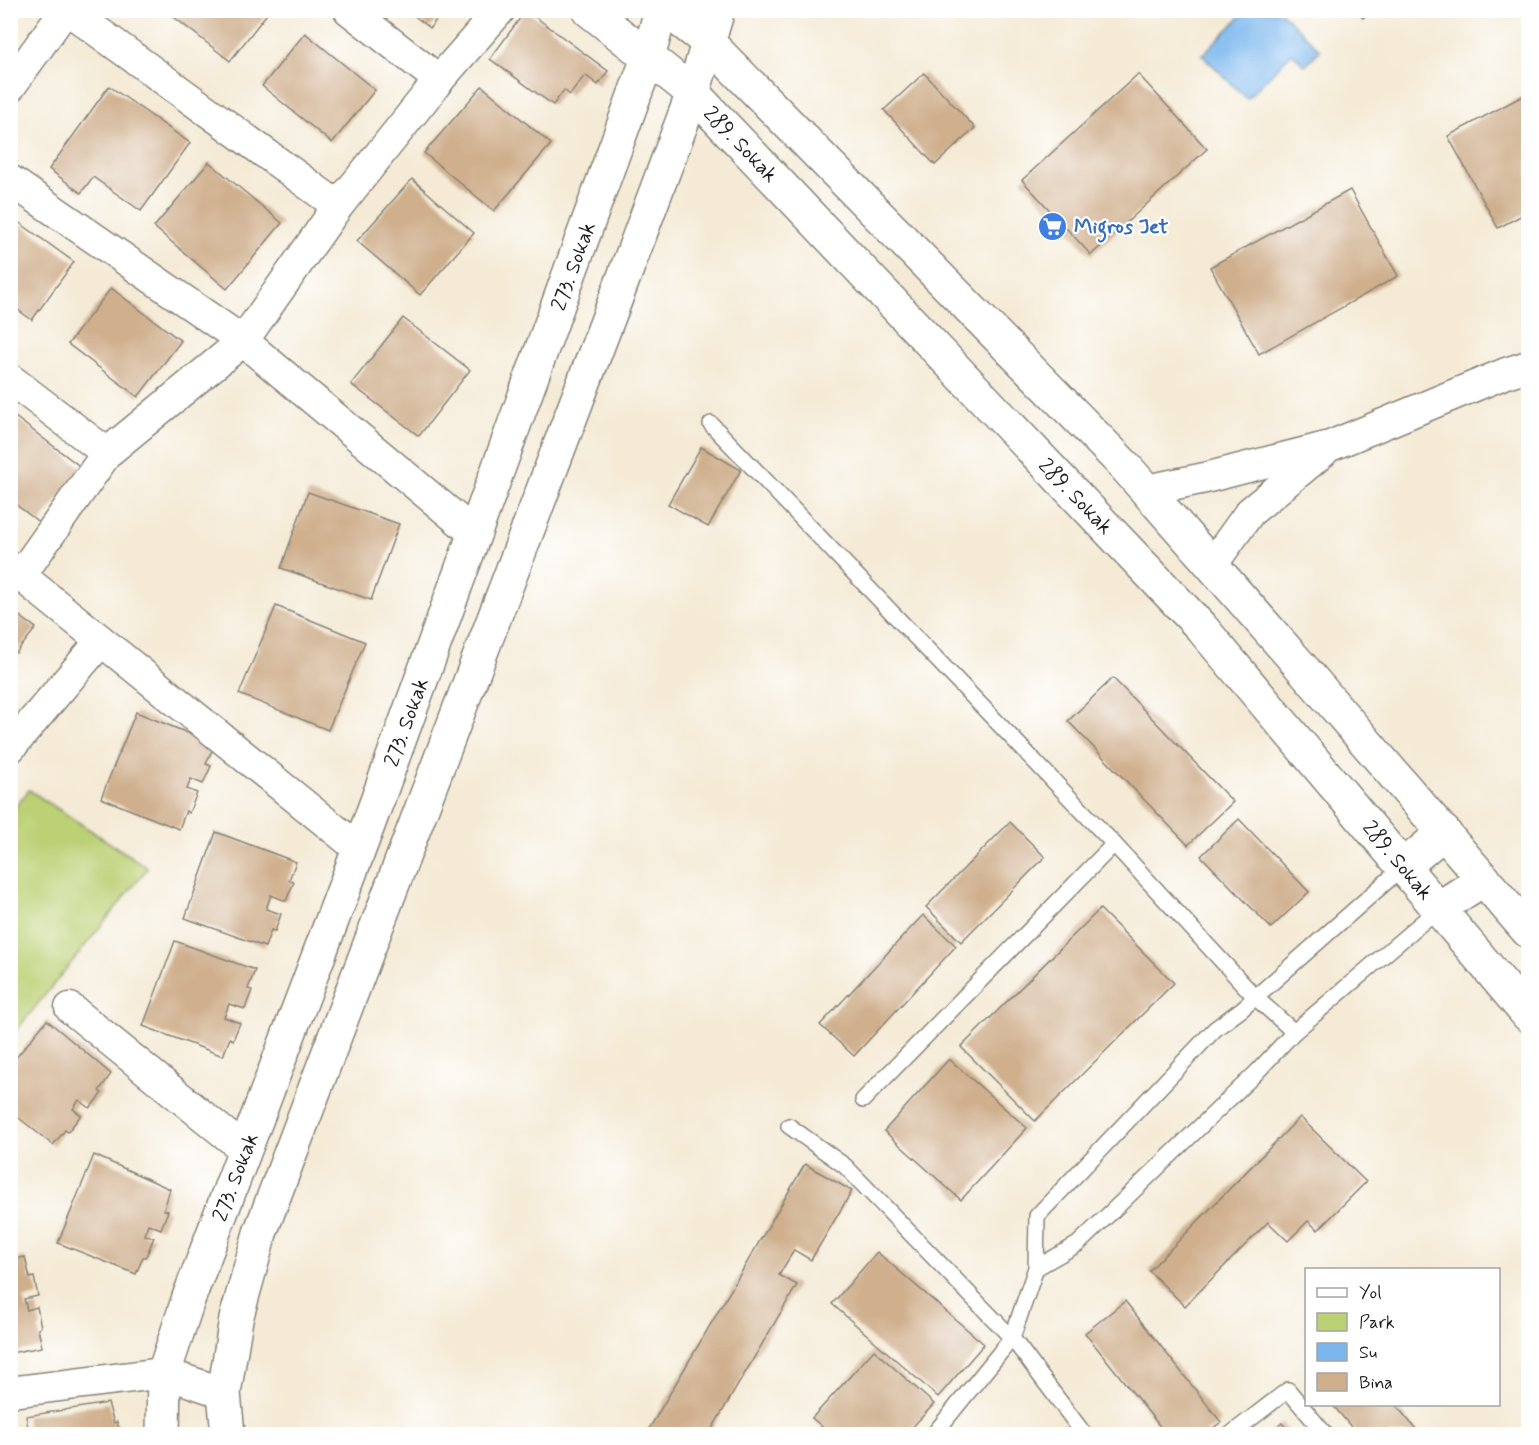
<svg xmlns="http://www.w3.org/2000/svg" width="1539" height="1445" font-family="Mynerve,sans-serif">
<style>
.green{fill:#bcd074;stroke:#6c7648;stroke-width:1.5}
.water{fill:#7bb7ed;stroke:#4c6a84;stroke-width:1.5}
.building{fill:#cfaf8c}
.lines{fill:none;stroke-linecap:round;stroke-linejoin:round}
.service-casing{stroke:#888378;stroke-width:18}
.minor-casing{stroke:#888378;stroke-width:33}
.tertiary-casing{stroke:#888378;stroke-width:36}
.service{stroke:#fff;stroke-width:15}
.minor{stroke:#fff;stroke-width:30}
.tertiary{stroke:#fff;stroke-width:33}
.labels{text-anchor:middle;stroke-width:4.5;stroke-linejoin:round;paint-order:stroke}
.street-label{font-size:21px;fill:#1c1c1c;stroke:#fff}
.shop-label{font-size:21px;font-weight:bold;fill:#366cbe;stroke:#fff;text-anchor:start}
</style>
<rect width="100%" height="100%" fill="#fff"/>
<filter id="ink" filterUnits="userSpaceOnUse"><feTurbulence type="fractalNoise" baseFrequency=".0167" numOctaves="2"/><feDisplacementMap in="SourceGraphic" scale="12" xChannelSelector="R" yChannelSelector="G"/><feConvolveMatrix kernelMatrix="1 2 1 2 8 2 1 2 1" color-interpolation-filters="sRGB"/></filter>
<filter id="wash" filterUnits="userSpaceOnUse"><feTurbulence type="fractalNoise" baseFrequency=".008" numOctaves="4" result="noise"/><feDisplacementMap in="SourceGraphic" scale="24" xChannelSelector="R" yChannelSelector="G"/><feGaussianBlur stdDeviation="1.35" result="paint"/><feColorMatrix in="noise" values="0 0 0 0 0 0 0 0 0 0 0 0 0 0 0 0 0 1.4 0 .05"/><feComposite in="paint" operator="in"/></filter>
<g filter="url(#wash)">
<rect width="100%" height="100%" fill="#f4ead5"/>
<!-- green -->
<path class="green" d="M29 790 148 868 11 1037V812Z"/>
<!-- water -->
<path class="water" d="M1247 10 1280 11 1320 50 1305 66 1292 53 1247 99 1202 55Z"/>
<g id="blocks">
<!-- building -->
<g class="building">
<path d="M165 10H270L230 61Z"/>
<path d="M407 10H444L430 28Z"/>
<path d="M526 10 608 71 598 85 585 75 570 95 564 90 553 105 490 59Z"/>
<path d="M1356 10H1372L1363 18Z"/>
<path d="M305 33 375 90 332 143 262 86Z"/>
<path d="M924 73 975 128 935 165 884 110Z"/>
<path d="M1138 74 1207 149 1091 255 1022 180Z"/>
<path d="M109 86 190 143 141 211 93 177 81 193 49 169Z"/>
<path d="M482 86 551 144 494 211 424 153Z"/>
<path d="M1528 93V212L1498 228 1448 136Z"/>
<path d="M209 162 282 223 227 289 154 227Z"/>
<path d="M412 179 474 233 420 295 357 241Z"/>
<path d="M1350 190 1398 276 1259 354 1210 267Z"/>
<path d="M10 216 74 262 32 320 10 304Z"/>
<path d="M111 288 181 341 138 397 68 344Z"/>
<path d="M403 318 470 370 419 436 351 384Z"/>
<path d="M10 413 82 468 40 523 10 500Z"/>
<path d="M701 447 741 470 708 527 668 504Z"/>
<path d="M308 492 399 524 371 600 281 568Z"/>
<path d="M276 606 365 642 328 730 239 694Z"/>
<path d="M10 609 36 628 16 653 10 649Z"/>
<path d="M1113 678 1233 802 1188 845 1068 721Z"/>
<path d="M136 712 215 744 206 764 211 766 203 784 191 779 187 789 197 793 189 813 186 811 179 829 101 798Z"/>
<path d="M1239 819 1309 892 1271 928 1201 856Z"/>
<path d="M1010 822 1045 857 961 942 926 907Z"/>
<path d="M216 832 296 862 289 880 294 882 286 901 271 895 266 909 281 914 275 931 271 930 265 947 185 918Z"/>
<path d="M1100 909 1174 983 1035 1121 961 1047Z"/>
<path d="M923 915 956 946 854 1056 820 1025Z"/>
<path d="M175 941 255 970 248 989 252 990 245 1009 229 1004 224 1017 240 1023 233 1040 230 1038 223 1056 143 1026Z"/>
<path d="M47 1020 111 1074 99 1091 102 1093 90 1108 79 1100 73 1109 81 1115 68 1132 65 1130 53 1145 10 1111V1065Z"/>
<path d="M949 1059 1027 1128 961 1200 884 1131Z"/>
<path d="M1300 1117 1366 1182 1318 1230 1308 1221 1288 1241 1268 1222 1185 1306 1149 1271Z"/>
<path d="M94 1155 170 1189 164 1210 168 1211 161 1229 148 1224 144 1235 154 1237 146 1257H143L136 1274 58 1243Z"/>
<path d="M805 1164 852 1191 811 1260 794 1250 779 1275 797 1285 709 1434H646Z"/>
<path d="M877 1252 984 1344 938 1397 832 1304Z"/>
<path d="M25 1257 30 1278 34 1277 38 1296 24 1299 27 1310 37 1307 41 1327 38 1329 42 1347 10 1353V1260Z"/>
<path d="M1125 1301 1221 1422 1205 1434H1166L1085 1333Z"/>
<path d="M874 1350 934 1404 906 1434H830L812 1418Z"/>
<path d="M108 1403 114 1423 117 1422 120 1434H29L26 1416Z"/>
<path d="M1332 1404H1395L1420 1434H1357Z"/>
<path d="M1282 1423 1291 1434H1267Z"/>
</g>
</g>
</g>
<g filter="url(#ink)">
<use href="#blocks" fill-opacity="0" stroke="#888378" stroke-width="1.5"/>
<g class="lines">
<defs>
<g id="service">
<path d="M711 424 1114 844 1255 997 1294 1032"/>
<path d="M863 1100 1114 844"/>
<path d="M789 1126 845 1166 1012 1338 1084 1434"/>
<path d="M1036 1268 1078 1244 1256 1073 1294 1032 1439 908"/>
<path d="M934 1434 1012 1338 1036 1268 1037 1216 1215 1029 1242 1009 1403 867"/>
<path d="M1231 1434 1288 1390 1325 1434"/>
</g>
<g id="minor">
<path d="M68 10 338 206"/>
<path d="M349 10 439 80"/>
<path d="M10 87 65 10"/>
<path d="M10 180 243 341 475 534"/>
<path d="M10 379 107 453"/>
<path d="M1147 490 1205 478 1330 446 1506 373 1528 366"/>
<path d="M1212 565 1250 512 1323 452"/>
<path d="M10 567 359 849"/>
<path d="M21 575 107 453 243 341 338 206 439 80 500 10"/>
<path d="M10 748 101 641"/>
<path d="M70 1008 245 1150"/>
<path d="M10 1392 164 1373 224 1393"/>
</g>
<g id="tertiary">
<path d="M589 10 693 93 1201 627 1528 1015"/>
<path d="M667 10 708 42 1124 465 1303 669 1528 931"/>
<path d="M1403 867 1444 832"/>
<path d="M1439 908 1484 879"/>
<path d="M163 1434 164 1373 188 1300 369 823 648 58 661 10"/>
<path d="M228 1434 224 1393 236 1319 260 1233 616 298 693 93 718 10"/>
</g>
</defs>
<!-- service casing -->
<use href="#service" class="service-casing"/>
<!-- minor casing -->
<use href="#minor" class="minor-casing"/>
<!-- tertiary casing -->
<use href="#tertiary" class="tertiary-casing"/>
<!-- service -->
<use href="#service" class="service"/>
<!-- minor -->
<use href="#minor" class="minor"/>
<!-- tertiary -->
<use href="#tertiary" class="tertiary"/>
</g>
</g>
<!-- icons -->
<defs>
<symbol id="supermarket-disc" viewBox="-11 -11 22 22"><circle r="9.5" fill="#3f7fe0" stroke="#fff"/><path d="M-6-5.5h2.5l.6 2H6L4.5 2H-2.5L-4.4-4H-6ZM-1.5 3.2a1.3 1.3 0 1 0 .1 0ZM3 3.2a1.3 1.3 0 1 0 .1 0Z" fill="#fff"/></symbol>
</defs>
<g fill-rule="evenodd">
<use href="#supermarket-disc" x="1036" y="210" width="33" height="33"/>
</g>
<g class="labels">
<!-- street labels -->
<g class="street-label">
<text transform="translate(741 144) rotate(46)" y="7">289. Sokak</text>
<text transform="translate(573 266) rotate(-70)" y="7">273. Sokak</text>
<text transform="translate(1076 496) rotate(46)" y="7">289. Sokak</text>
<text transform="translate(406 722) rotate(-70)" y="7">273. Sokak</text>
<text transform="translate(1398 860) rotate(50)" y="7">289. Sokak</text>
<text transform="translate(235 1177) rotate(-69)" y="7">273. Sokak</text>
</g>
<!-- shop labels -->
<g class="shop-label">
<text x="1074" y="233">Migros Jet</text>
</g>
</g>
<!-- margin -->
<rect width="1539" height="1445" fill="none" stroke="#fff" stroke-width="36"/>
<!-- legend -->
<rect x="1305" y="1268" width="195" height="138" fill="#ffffff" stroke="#a4a4a4" stroke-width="1.5"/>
<rect x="1317" y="1288" width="30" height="9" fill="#ffffff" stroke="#a4a4a4" stroke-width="1.5"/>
<text x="1359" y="1298" font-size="18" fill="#1c1c1c">Yol</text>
<rect x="1317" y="1313" width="30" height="18" fill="#bcd074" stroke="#a4a4a4" stroke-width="1.5"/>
<text x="1359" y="1328" font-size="18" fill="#1c1c1c">Park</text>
<rect x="1317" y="1343" width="30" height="18" fill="#7bb7ed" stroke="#a4a4a4" stroke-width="1.5"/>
<text x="1359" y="1358" font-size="18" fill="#1c1c1c">Su</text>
<rect x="1317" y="1373" width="30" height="18" fill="#cfaf8c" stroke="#a4a4a4" stroke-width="1.5"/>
<text x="1359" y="1388" font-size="18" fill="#1c1c1c">Bina</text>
</svg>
